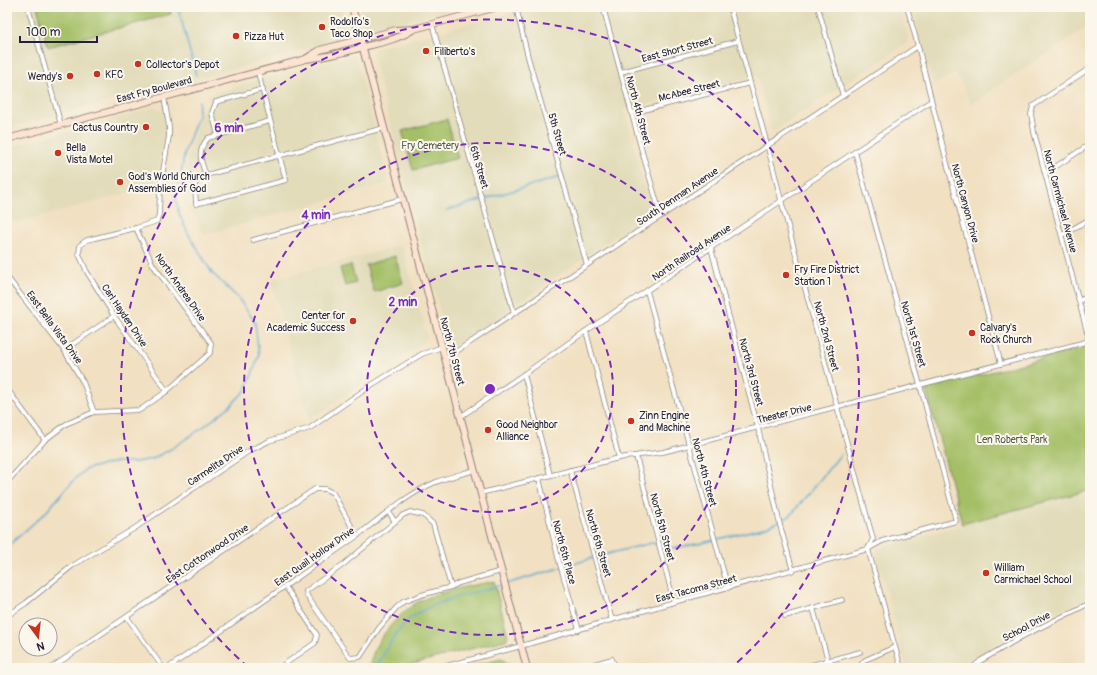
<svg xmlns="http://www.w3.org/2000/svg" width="1097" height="675" font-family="Pangolin,sans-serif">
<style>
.built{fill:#e2dcba}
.green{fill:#a4bf66;stroke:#637050}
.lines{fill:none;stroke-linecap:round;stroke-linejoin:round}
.stream{stroke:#54a6cf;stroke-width:1.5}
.minor-casing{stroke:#8a817e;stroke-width:5.5}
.secondary-casing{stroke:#8a817e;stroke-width:8}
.minor{stroke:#fff;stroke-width:4}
.secondary{stroke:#fde4d1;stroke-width:6}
.ring{fill:none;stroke:#7b2cbf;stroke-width:2;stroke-dasharray:7 5}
.poi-dot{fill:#c8321e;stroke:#fbf7ec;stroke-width:1.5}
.labels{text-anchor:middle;stroke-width:4;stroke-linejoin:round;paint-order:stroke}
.poi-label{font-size:10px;fill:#22223b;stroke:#fbf7ec;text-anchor:start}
.street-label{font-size:10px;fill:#22223b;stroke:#fbf7ec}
.park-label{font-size:10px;fill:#50594a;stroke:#fbf7ec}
.centre{fill:#7b2cbf;stroke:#fbf7ec;stroke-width:2}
.ring-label{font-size:12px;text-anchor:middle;font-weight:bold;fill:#7b2cbf;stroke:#fbf7ec;stroke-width:4;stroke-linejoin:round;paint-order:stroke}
</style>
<rect width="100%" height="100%" fill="#fbf7ec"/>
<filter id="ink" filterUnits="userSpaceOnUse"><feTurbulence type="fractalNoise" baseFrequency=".025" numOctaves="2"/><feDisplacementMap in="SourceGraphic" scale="8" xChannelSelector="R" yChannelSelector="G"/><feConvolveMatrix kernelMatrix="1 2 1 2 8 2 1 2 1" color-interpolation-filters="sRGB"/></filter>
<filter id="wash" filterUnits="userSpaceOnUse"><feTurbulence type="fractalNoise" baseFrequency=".012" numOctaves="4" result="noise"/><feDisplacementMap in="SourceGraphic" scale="16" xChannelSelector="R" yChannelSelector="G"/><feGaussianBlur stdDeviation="0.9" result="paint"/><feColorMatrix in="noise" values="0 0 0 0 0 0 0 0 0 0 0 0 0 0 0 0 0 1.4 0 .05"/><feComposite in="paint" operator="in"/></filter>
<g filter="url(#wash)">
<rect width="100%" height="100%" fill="#f1e0c1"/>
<!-- built -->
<g class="built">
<path d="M7 7H37L48 47 171 14 169 7H341L348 34 347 37 342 40 7 128Z"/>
<path d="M359 7H460L372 31 365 28Z"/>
<path d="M532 7H900L909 42 772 132 757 76 625 110 651 212 450 350 372 54 375 49Z"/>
<path d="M912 7H1090V25L971 104 956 73 933 85Z"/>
<path d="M351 55 356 58 389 183 204 235 195 215 186 210 183 192 188 155 199 119 208 101 206 95Z"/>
<path d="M156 107 163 112 166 131 155 186 7 225V148Z"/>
<path d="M402 245 427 335 425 341 309 420 271 280Z"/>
<path d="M1090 490V597L1036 621 988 649 964 668H907L875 549Z"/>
</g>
<!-- green -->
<g class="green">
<path d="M37 7H169L171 14 48 47Z"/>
<path d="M447 119 458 158 413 170 402 131Z"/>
<path d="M395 256 403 283 374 292 366 265Z"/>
<path d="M351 265 356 283 345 286 340 268Z"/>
<path d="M1086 347 1090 361V490L962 524 926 389Z"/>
<path d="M494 581 508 636 506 640 397 668H378L370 663C372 658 373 653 375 648 384 631 404 608 422 600 443 590 471 586 494 581Z"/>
<path d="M501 659 516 668H465Z"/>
</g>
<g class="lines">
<!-- stream -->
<g class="stream">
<path d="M178 7 196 75"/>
<path d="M447 210 560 177"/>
<path d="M7 547 46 512 73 481 86 469 116 462H135L152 459 171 449 202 428 229 407 246 390 259 356 255 322 238 298 212 273 189 235 179 214 176 200 185 151 198 116 199 101"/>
<path d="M506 584 603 555 652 543 674 548 702 543 767 527 790 516 841 454"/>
<path d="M375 668C386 651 395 631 411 618 430 602 477 592 502 585"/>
</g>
</g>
</g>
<g filter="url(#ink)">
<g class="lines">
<defs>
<g id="minor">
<path d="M28 7 61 125"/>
<path d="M516 7 528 57 587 265"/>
<path d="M603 7 643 155 661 216"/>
<path d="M730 7C746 72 766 135 781 200L873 539 868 549 901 668"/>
<path d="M818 7 843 96"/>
<path d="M907 7 918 46 948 167 1001 364"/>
<path d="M432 24 514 313"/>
<path d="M1090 68 1033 106 1031 114 1034 132 1090 343"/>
<path d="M258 72C267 108 276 144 286 180L196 204 195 185 198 177 206 175 384 128"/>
<path d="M621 72 738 41"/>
<path d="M164 97 169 127V136L160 188 159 214 157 221 136 228 87 240 80 245 79 254 87 272 114 316 167 391"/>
<path d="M632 113 750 83"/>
<path d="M218 135 212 113 216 102 263 89"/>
<path d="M1046 173 1090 144"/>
<path d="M206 175C200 160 197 151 208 138L270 121"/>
<path d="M1062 235 1090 219"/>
<path d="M253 240 402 199"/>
<path d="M711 248 758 428 780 525 793 571"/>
<path d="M7 277 64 350 83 382 94 412"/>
<path d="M647 291 728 588"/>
<path d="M1079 301 1090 295"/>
<path d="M586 331 619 458"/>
<path d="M64 350 114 316"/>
<path d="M445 359 918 46"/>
<path d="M524 374 550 475"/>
<path d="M7 389 45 440"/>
<path d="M460 416 463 415 524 374 586 331 931 101"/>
<path d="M636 456 674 602"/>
<path d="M570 470 612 620"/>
<path d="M539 478 559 561 579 630"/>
<path d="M7 482 45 440 66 424 94 412 140 410 167 391 210 353 211 343 153 265 136 228"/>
<path d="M481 493 619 458 663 452 1089 341"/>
<path d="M389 512 395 522"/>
<path d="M451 587 433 524 423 515 410 512 403 515 344 564 306 591 307 596 350 658 360 657 379 628 396 608 403 602 421 595 451 587 459 583 501 571"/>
<path d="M813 608 828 661 835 668"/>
<path d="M7 616 26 603 72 566 135 528 249 451 269 441 310 428 373 384 422 354 442 347"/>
<path d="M785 616 842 600"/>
<path d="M127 617 163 668"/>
<path d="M804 667 860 652"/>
<path d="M51 668 315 489H325L333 493 357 536"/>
<path d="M168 668 357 536C380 518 409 493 436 482 448 477 462 474 475 470"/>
<path d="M279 668 315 643 317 635 285 586"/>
<path d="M439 668 521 646 674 602 868 549 882 541 956 521 920 385 855 152"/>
<path d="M580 668 612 659 615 668"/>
<path d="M858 668 865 660 895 647"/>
<path d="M972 668 980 661 1023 636 1090 603"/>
</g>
<g id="secondary">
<path d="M352 7 527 668"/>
<path d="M307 58 320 50 396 30 414 29 497 7"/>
<path d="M7 139 306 59C327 57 347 52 367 46 383 42 399 39 414 29"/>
</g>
</defs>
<!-- minor casing -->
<use href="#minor" class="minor-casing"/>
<!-- secondary casing -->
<use href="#secondary" class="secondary-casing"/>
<!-- minor -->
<use href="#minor" class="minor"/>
<!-- secondary -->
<use href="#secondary" class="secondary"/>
</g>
</g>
<!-- distance rings -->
<g class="ring">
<circle cx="490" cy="389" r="123"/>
<circle cx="490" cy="389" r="246"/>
<path d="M248 667A369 369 0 1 1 732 667"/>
</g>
<!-- markers -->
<g class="poi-dot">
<circle cx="322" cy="27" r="4"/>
<circle cx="236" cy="36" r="4"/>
<circle cx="426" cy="51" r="4"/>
<circle cx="138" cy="64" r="4"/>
<circle cx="97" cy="74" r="4"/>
<circle cx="70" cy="76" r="4"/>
<circle cx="146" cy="127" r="4"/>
<circle cx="58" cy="153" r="4"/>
<circle cx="120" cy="182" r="4"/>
<circle cx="786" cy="275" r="4"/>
<circle cx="353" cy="321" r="4"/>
<circle cx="972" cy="333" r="4"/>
<circle cx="631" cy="421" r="4"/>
<circle cx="488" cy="430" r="4"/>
<circle cx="986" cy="573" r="4"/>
</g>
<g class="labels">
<!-- poi labels -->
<g class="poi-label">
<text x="330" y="25">Rodolfo's<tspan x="330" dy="12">Taco Shop</tspan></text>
<text x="244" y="40">Pizza Hut</text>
<text x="434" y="55">Filiberto's</text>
<text x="146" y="68">Collector's Depot</text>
<text x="105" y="78">KFC</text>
<text x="62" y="80" text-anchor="end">Wendy's</text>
<text x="138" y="131" text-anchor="end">Cactus Country</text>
<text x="66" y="151">Bella<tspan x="66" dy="12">Vista Motel</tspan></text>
<text x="128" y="180">God's World Church<tspan x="128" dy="12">Assemblies of God</tspan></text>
<text x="794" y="273">Fry Fire District<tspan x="794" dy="12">Station 1</tspan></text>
<text x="345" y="319" text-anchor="end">Center for<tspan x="345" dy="12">Academic Success</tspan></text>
<text x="980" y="331">Calvary's<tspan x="980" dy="12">Rock Church</tspan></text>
<text x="639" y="419">Zinn Engine<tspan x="639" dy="12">and Machine</tspan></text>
<text x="496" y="428">Good Neighbor<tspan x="496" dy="12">Alliance</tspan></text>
<text x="994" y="571">William<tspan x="994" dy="12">Carmichael School</tspan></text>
</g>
<!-- street labels -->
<g class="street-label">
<text transform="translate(677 49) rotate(-15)" y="4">East Short Street</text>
<text transform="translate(154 89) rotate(-15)" y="4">East Fry Boulevard</text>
<text transform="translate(689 90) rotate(-14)" y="4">McAbee Street</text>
<text transform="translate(639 110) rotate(75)" y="4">North 4th Street</text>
<text transform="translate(558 134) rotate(74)" y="4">5th Street</text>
<text transform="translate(480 167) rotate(74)" y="4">6th Street</text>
<text transform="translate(677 196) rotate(-34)" y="4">South Denman Avenue</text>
<text transform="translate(1061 201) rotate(75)" y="4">North Carmichael Avenue</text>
<text transform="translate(966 203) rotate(75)" y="4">North Canyon Drive</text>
<text transform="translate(691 252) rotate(-34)" y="4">North Railroad Avenue</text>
<text transform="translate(181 287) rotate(55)" y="4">North Andrea Drive</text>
<text transform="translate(125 315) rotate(56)" y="4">Carl Hayden Drive</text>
<text transform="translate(55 327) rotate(54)" y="4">East Bella Vista Drive</text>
<text transform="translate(914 334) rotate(74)" y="4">North 1st Street</text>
<text transform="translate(827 336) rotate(75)" y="4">North 2nd Street</text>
<text transform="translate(453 351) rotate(75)" y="4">North 7th Street</text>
<text transform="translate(752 372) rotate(75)" y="4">North 3rd Street</text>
<text transform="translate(784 413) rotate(-14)" y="4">Theater Drive</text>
<text transform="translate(215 465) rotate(-34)" y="4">Carmelita Drive</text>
<text transform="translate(705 472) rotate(75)" y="4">North 4th Street</text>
<text transform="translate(663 527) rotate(75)" y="4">North 5th Street</text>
<text transform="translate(599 543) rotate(74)" y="4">North 6th Street</text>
<text transform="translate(565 552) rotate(75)" y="4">North 6th Place</text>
<text transform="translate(207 553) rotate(-34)" y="4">East Cottonwood Drive</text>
<text transform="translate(314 556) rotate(-35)" y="4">East Quail Hollow Drive</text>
<text transform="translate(696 588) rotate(-15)" y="4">East Tacoma Street</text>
<text transform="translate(1026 626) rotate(-28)" y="4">School Drive</text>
</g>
<!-- park labels -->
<g class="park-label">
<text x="430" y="149">Fry Cemetery</text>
<text x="1012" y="443">Len Roberts Park</text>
</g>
</g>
<circle cx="490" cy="389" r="6" class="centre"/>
<g class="ring-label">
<text x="229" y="132">6 min</text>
<text x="316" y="219">4 min</text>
<text x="403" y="306">2 min</text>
</g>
<!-- margin -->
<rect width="1097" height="675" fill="none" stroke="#fbf7ec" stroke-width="24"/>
<!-- north arrow -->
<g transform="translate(38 637) rotate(165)"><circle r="19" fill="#fbf7ec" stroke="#a4a2a5"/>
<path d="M0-3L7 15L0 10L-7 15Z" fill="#c8321e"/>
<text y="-6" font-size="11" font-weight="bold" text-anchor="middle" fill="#22223b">N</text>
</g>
<!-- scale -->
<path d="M20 36v6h77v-6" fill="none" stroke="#22223b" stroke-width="2"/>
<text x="26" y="36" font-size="12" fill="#22223b" stroke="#fbf7ec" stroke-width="3" paint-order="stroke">100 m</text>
</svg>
